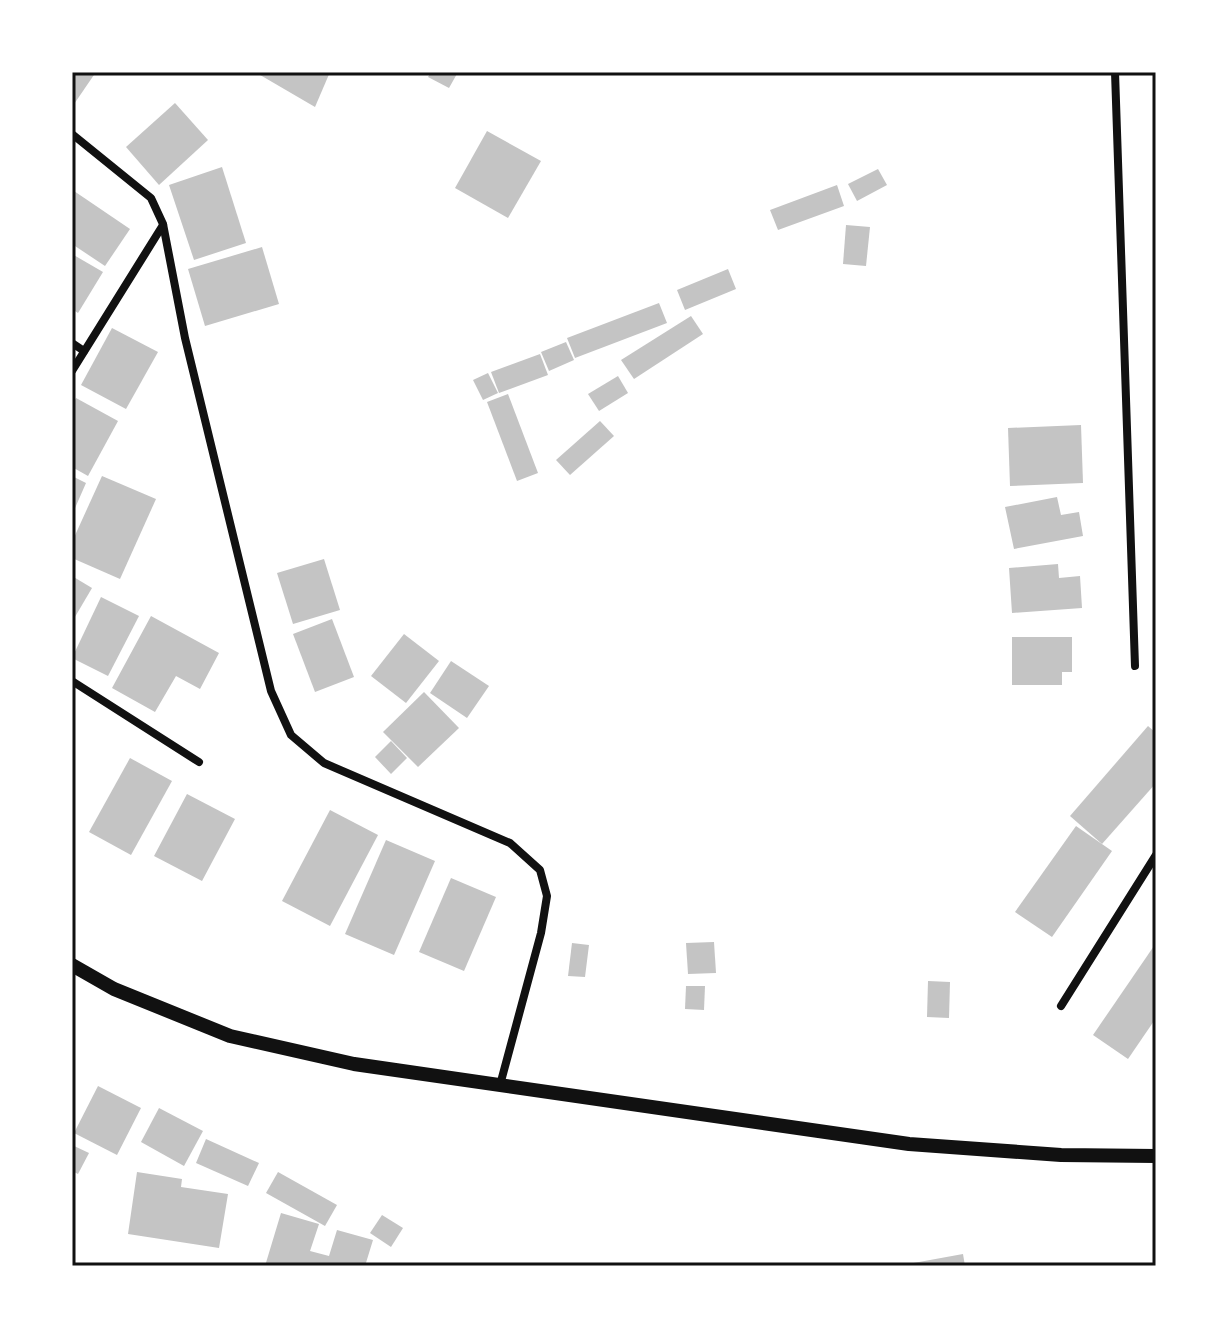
<svg xmlns="http://www.w3.org/2000/svg" width="1228" height="1338" font-family="'Fira Sans Condensed',sans-serif">
<style>
.building{fill:#c4c4c4}
.lines{fill:none;stroke-linecap:round;stroke-linejoin:round}
.minor{stroke:#111;stroke-width:8}
.tertiary{stroke:#111;stroke-width:14}
.neatline{fill:none;stroke:#111;stroke-width:3}
</style>
<rect width="100%" height="100%" fill="#fff"/>
<!-- building -->
<g class="building">
<path d="M72 72H96L72 107Z"/>
<path d="M255 72H330L315 107Z"/>
<path d="M431 72H458L449 88 428 77Z"/>
<path d="M175 103 208 140 159 185 126 147Z"/>
<path d="M487 131 541 161 508 218 455 188Z"/>
<path d="M222 167 246 243 194 260 169 185Z"/>
<path d="M878 169 887 185 857 201 848 184Z"/>
<path d="M837 185 844 206 778 230 770 210Z"/>
<path d="M74 191 130 229 105 266 72 244Z"/>
<path d="M846 225 870 227 866 266 843 264Z"/>
<path d="M262 247 279 304 205 326 188 269Z"/>
<path d="M72 254 103 272 78 313 72 309Z"/>
<path d="M728 269 736 289 685 310 677 290Z"/>
<path d="M659 303 667 323 575 358 567 338Z"/>
<path d="M691 316 703 334 634 379 621 360Z"/>
<path d="M112 328 158 352 126 409 81 385Z"/>
<path d="M566 342 574 360 549 371 541 352Z"/>
<path d="M540 354 548 375 499 393 491 372Z"/>
<path d="M488 373 498 393 483 400 473 380Z"/>
<path d="M618 376 628 393 599 411 588 394Z"/>
<path d="M508 394 538 473 517 481 487 402Z"/>
<path d="M76 398 118 421 88 476 72 467V406Z"/>
<path d="M600 421 614 436 570 475 556 460Z"/>
<path d="M1081 425 1083 483 1010 486 1008 428Z"/>
<path d="M72 476 86 483 72 515Z"/>
<path d="M102 476 156 499 120 579 72 558V542Z"/>
<path d="M1057 497 1061 515 1079 512 1083 536 1014 549 1005 507Z"/>
<path d="M324 559 340 610 293 624 277 573Z"/>
<path d="M1058 564 1059 578 1080 576 1082 608 1012 613 1009 568Z"/>
<path d="M72 576 92 588 72 622Z"/>
<path d="M101 597 139 616 108 676 72 658Z"/>
<path d="M151 616 219 653 200 689 176 676 155 712 112 688Z"/>
<path d="M332 619 354 677 315 692 293 634Z"/>
<path d="M404 634 439 661 406 703 371 676Z"/>
<path d="M1012 637H1072V672H1062V685H1012Z"/>
<path d="M451 661 489 686 467 718 430 693Z"/>
<path d="M424 692 459 728 418 767 383 732Z"/>
<path d="M1148 726 1156 733V783L1102 844 1070 816Z"/>
<path d="M391 741 407 758 391 774 375 757Z"/>
<path d="M130 758 172 781 131 855 89 832Z"/>
<path d="M187 794 235 819 202 881 154 856Z"/>
<path d="M330 810 378 835 330 926 282 901Z"/>
<path d="M1076 826 1112 851 1052 937 1015 912Z"/>
<path d="M386 840 435 861 394 955 345 934Z"/>
<path d="M451 878 496 897 464 971 419 952Z"/>
<path d="M714 942 716 973 688 974 686 943Z"/>
<path d="M572 943 589 945 585 977 568 976Z"/>
<path d="M1156 943V1018L1128 1059 1093 1035Z"/>
<path d="M928 981 950 982 949 1018 927 1017Z"/>
<path d="M686 986H705L704 1010 685 1009Z"/>
<path d="M98 1086 141 1108 117 1155 74 1133Z"/>
<path d="M159 1108 203 1131 184 1166 141 1142Z"/>
<path d="M206 1139 259 1163 248 1186 196 1163Z"/>
<path d="M72 1145 89 1153 78 1174 72 1171Z"/>
<path d="M137 1172 182 1179 181 1187 228 1194 219 1248 128 1234Z"/>
<path d="M278 1172 337 1205 325 1226 266 1193Z"/>
<path d="M281 1213 319 1224 310 1251 329 1256 337 1230 373 1240 365 1266H265Z"/>
<path d="M382 1215 403 1228 391 1247 370 1233Z"/>
<path d="M963 1254 965 1266H908V1264Z"/>
</g>
<g class="lines">
<!-- minor -->
<g class="minor">
<path d="M1115 72 1135 666"/>
<path d="M72 134 151 198 163 224 185 338 271 691 291 735 324 763 510 843 540 870 547 896 541 933 500 1085"/>
<path d="M72 343 84 351"/>
<path d="M72 371 163 225"/>
<path d="M72 681 199 762"/>
<path d="M1061 1006 1156 855"/>
</g>
<!-- tertiary -->
<path class="tertiary" d="M72 965 114 989 230 1036 354 1064 909 1144 1061 1155 1156 1156"/>
</g>
<!-- border -->
<rect width="1228" height="1338" fill="none" stroke="#ffffff" stroke-width="148"/>
<rect x="74" y="74" width="1080" height="1190" class="neatline"/>
</svg>
